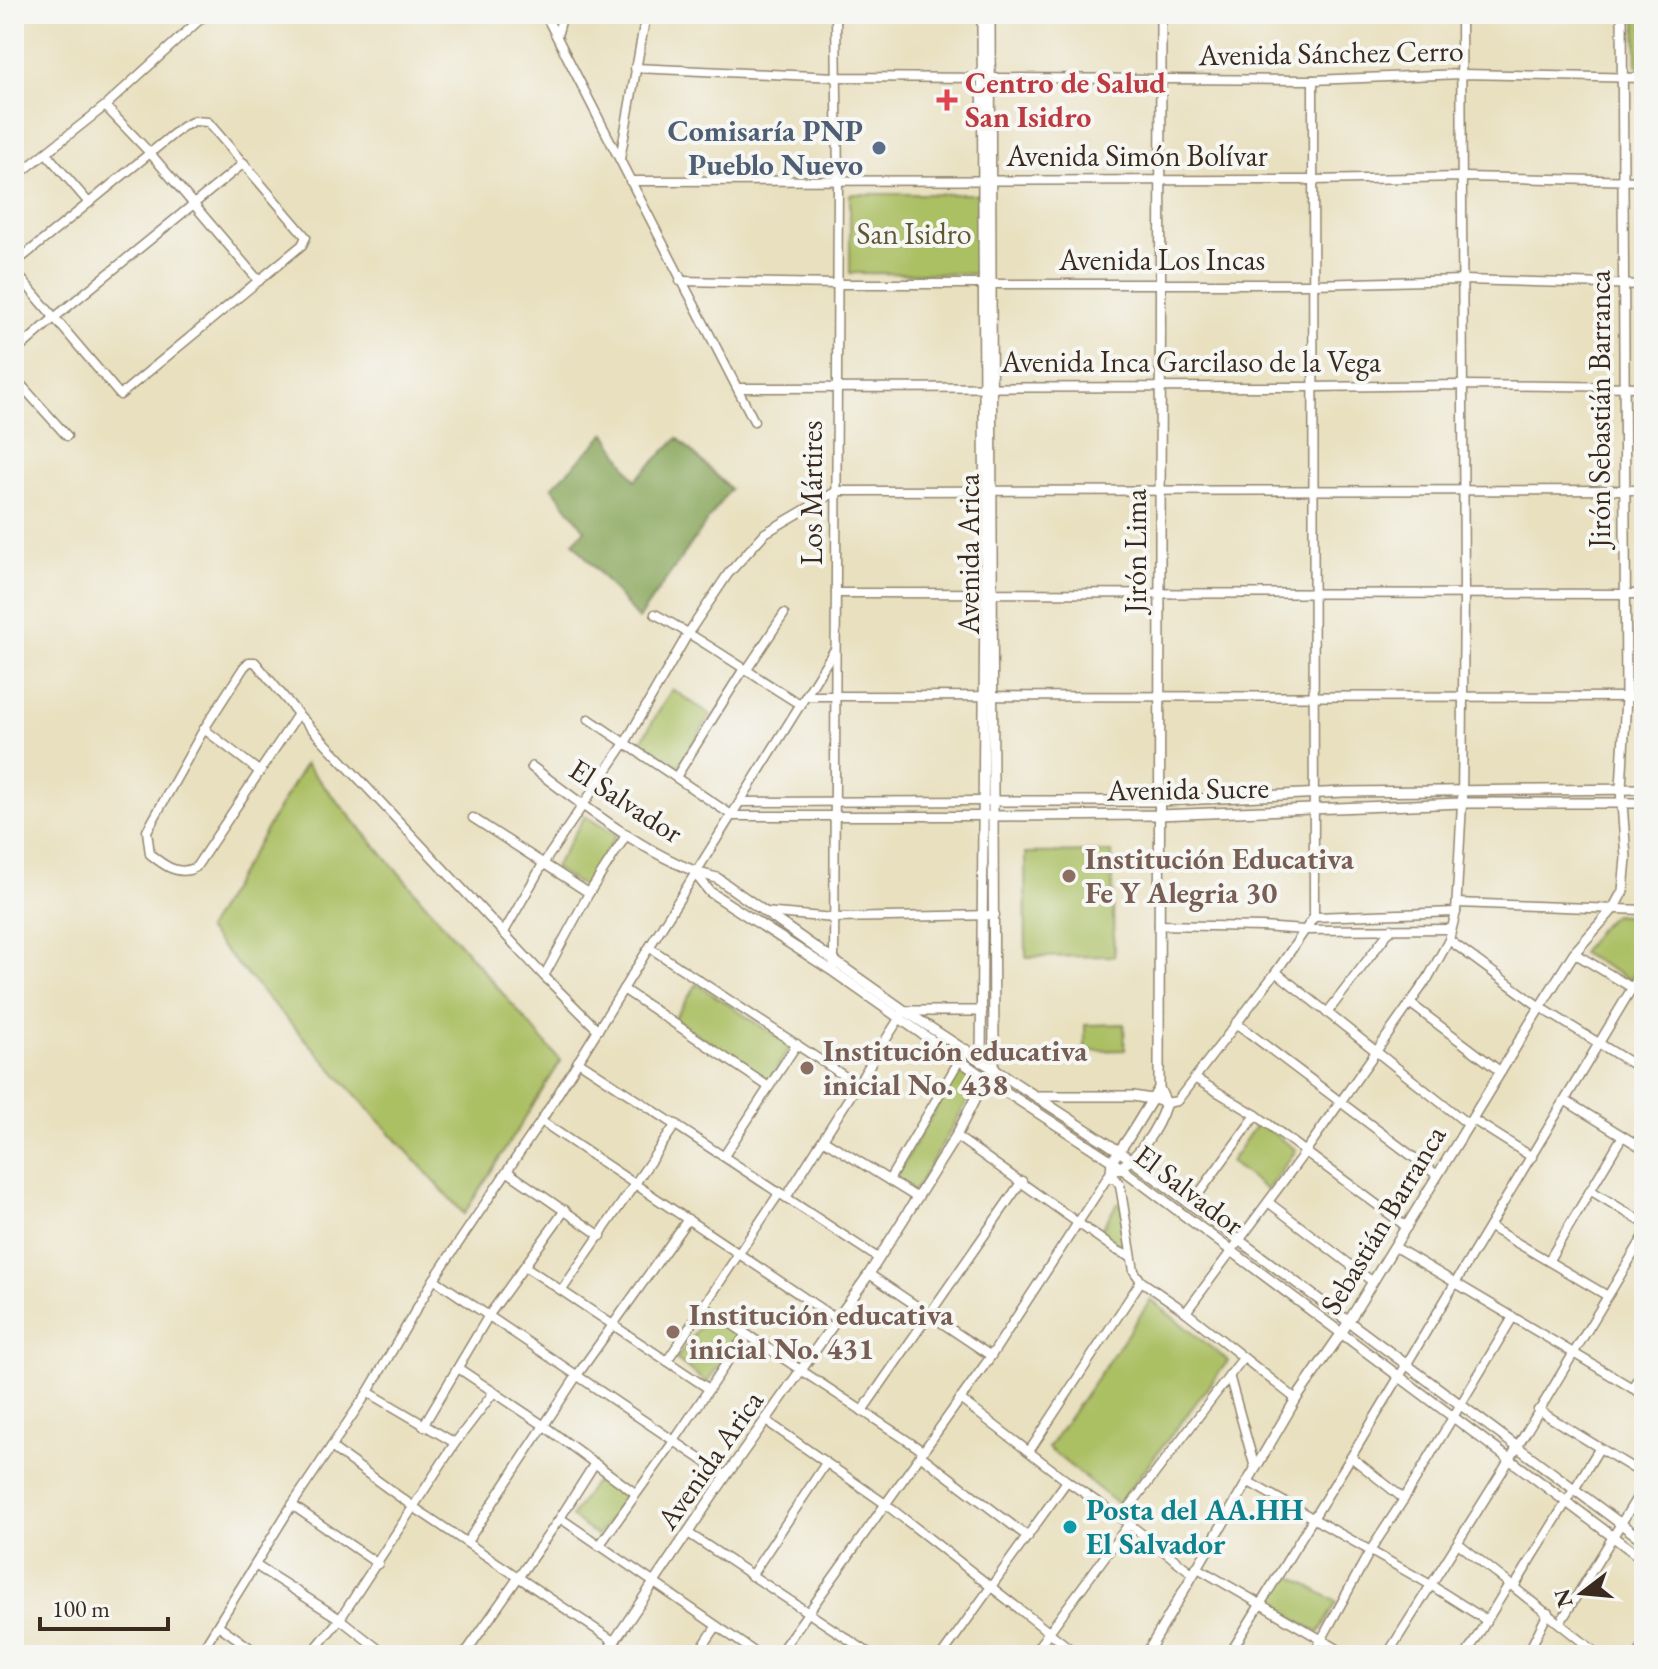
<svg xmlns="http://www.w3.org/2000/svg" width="1658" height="1669" font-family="'EB Garamond',serif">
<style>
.green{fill:#abbf64;stroke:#737441;stroke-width:2}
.forest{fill:#88a65a;stroke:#62683c;stroke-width:2}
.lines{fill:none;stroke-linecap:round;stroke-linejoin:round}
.minor-casing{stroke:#92856e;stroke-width:11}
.tertiary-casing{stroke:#92856e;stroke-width:12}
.minor{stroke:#fff;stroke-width:8}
.tertiary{stroke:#fff;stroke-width:9}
.health-dot{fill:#e0444e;stroke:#f6f6f2;stroke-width:3}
.service-dot{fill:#5c6f8a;stroke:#f6f6f2;stroke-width:3}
.education-dot{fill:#8d6e63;stroke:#f6f6f2;stroke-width:3}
.culture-dot{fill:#0f9aa8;stroke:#f6f6f2;stroke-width:3}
.labels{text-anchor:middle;stroke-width:8;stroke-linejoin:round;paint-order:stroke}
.street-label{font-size:30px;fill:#3b2a1e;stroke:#f6f6f2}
.health-label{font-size:30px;font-weight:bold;fill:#be3a42;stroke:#f6f6f2;text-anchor:start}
.service-label{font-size:30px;font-weight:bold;fill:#4e5e75;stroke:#f6f6f2;text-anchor:end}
.park-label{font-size:30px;fill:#5d5733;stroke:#f6f6f2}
.education-label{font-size:30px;font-weight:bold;fill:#785e54;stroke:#f6f6f2;text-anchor:start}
.culture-label{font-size:30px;font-weight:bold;fill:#0d838f;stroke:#f6f6f2;text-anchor:start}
</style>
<rect width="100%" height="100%" fill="#f6f6f2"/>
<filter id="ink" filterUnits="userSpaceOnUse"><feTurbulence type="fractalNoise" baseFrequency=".0125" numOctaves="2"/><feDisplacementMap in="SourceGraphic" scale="16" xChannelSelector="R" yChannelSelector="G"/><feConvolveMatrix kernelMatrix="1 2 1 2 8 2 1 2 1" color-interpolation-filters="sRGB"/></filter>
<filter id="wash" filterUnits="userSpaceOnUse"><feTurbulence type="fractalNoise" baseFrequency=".006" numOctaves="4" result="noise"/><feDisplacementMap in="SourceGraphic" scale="32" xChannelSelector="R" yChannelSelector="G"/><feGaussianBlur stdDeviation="1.8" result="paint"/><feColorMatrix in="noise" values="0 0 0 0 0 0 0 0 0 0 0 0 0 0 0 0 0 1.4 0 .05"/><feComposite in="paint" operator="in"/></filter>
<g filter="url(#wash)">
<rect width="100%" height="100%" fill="#e9e0bf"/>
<!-- green -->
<g class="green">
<path d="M1636 14H1644V67H1637Z"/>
<path d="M850 194H978L977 274 850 273Z"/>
<path d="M672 689 711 715 678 766 640 743Z"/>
<path d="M305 764 561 1061 464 1214 206 930Z"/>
<path d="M585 816 616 835 585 888 554 868Z"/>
<path d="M1112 852 1114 956 1026 957 1025 853Z"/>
<path d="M1614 915 1644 918V956L1630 980 1581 953 1601 926Z"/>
<path d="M697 984 791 1046 769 1081 674 1019Z"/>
<path d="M1124 1024 1125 1050 1085 1051V1025Z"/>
<path d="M958 1070 979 1082 915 1191 895 1179Z"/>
<path d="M1258 1122 1296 1150 1267 1190 1230 1162Z"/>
<path d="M1117 1204H1122L1126 1242 1121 1247 1100 1231Z"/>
<path d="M1151 1300 1228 1361 1118 1504 1048 1448Z"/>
<path d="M709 1314 741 1334 707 1383 676 1359Z"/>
<path d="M599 1476 627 1495 597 1536 571 1517Z"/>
<path d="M1286 1573 1337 1602 1319 1633 1269 1603Z"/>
</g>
<!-- forest -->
<path class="forest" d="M606 433 635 480 678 438 730 489 638 619 573 542 585 530 552 487Z"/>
</g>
<g filter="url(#ink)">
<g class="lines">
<defs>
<g id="minor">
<path d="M206 14 105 106 150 153 259 281"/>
<path d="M545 14 754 421"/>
<path d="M557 36 563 14"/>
<path d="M635 68 836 77 1313 80 1462 74 1644 78"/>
<path d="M1313 80 1314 917"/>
<path d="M46 153 89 203"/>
<path d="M620 159 646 14"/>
<path d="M14 178 105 106"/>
<path d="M630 181 1314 180 1462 177 1644 181"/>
<path d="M14 264 182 127 194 121 208 122 306 237 302 245 120 395 14 270"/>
<path d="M680 281 837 284H1314L1463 280 1644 285"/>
<path d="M14 353 54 318 244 163"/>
<path d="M14 377 67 436"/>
<path d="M739 388 1313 387 1461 385 1644 387"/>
<path d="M836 593 1644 594"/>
<path d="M655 614C705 641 752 675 801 705"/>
<path d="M746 671 784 614"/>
<path d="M807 696 1644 697"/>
<path d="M298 714 196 867C179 877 163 865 150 854L147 831 204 729 244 667 249 662H255L298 714 544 976 598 1030"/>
<path d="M589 719 733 816H993"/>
<path d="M204 729 260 772"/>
<path d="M676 777 743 670"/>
<path d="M741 802 988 801"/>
<path d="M473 818 589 893"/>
<path d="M1458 903 1644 910"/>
<path d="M764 912 834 918 995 915"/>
<path d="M1314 917 1456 912"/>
<path d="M1159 925 1262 927 1304 930 1451 929"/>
<path d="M504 932 543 864 625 743 689 632 728 574 765 533 837 491 1644 490"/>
<path d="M1449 940 1540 1007 1644 1071"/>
<path d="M650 948 858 1085"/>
<path d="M1574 953 1644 995"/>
<path d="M834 965 838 181 836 14"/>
<path d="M1276 972 1469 1125"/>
<path d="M544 976 589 893 627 834"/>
<path d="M623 989 769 1087"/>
<path d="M1411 1004 1501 1072"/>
<path d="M1327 1013 1391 929"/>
<path d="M1236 1023 1437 1175"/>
<path d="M578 1061 878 1258"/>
<path d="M1196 1079 1256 1115 1407 1227"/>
<path d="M1151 1099 1166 1103 1177 1101 1276 972 1314 917"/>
<path d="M1566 1101 1644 1149"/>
<path d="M1472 1119 1532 1157"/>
<path d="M541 1121 836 1319"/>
<path d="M956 1136 1116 1250 1131 1257"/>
<path d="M824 1140 916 1197"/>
<path d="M724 1156 797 1044"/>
<path d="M508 1172 601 1236"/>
<path d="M1107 1177 1116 1179 1120 1185 1134 1271 1141 1281 1186 1312 1296 1399"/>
<path d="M889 1180 966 1049"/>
<path d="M1590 1190 1644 1223"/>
<path d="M787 1196 902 1014"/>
<path d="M1268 1202 1373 1282"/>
<path d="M1192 1203 1256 1115"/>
<path d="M1490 1227 1606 1295"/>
<path d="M1395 1247 1644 1395"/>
<path d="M1549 1260 1622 1137"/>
<path d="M526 1267 709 1389"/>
<path d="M869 1274 991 1356"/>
<path d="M434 1279 726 1476"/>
<path d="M562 1290 676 1124"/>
<path d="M704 1306 923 1451"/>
<path d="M1186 1312 1305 1152 1428 978 1449 940 1456 912 1462 803 1464 594 1461 14"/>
<path d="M667 1361 780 1192"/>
<path d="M458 1368 543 1425 635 1493"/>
<path d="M1229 1375 1255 1468"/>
<path d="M1632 1388 1644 1369"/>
<path d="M368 1392 455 1443"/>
<path d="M960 1399 1067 1481 1129 1524 1192 1573"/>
<path d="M1538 1410 1644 1475"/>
<path d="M862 1411 1022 1181"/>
<path d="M765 1420 884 1503 1078 1655"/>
<path d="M423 1426 489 1315 565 1210"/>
<path d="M331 1447 415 1508 615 1642"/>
<path d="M1030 1450 1141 1281"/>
<path d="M920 1455 1028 1537"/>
<path d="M1351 1457 1404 1499"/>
<path d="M1247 1481 1429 1584 1486 1620"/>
<path d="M292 1505 378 1564"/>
<path d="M560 1518 759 1655"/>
<path d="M1121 1518 1243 1358"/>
<path d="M688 1533 872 1655"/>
<path d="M467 1542 578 1374 688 1219"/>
<path d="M1458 1543 1599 1655"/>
<path d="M599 1546 674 1441 746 1334"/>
<path d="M255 1565 340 1619 386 1655"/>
<path d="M1196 1567 1348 1655"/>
<path d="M751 1576 826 1463"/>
<path d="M1514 1587 1599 1449"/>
<path d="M1560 1623 1644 1486"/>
<path d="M218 1625 260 1655"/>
<path d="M199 1655 292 1505 368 1392 434 1279 541 1121 835 649"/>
<path d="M310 1655 340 1619 455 1443 494 1392"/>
<path d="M464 1655 560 1518 595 1463"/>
<path d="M697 1655 716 1627"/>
<path d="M778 1655 991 1356 1111 1172"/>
<path d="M942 1655 1067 1481"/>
<path d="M1032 1655 1129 1524"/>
<path d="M1229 1655 1351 1457 1644 968"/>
<path d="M1313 1655 1370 1551 1404 1499 1513 1317"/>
<path d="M1387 1655 1510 1459 1644 1236"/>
<path d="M1466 1655 1509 1584"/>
<path d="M1527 1655 1548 1613"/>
</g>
<g id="tertiary">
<path d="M532 767C581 804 657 864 717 878L905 1011 1119 1151 1644 1541"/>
<path d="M993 801H1160L1344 792 1644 789"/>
<path d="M993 816 1159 815 1462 803H1644"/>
<path d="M695 873 710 892 834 972 989 1081 1109 1159 1644 1560"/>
<path d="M906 1011H982"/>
<path d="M981 1062 985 593 982 14"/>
<path d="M1159 1088 1129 1137 1112 1161 1111 1172C1137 1162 1158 1129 1166 1103L1159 1088 1161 14"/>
<path d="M1038 1096H1133L1151 1099"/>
<path d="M605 1655 726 1476 869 1274 956 1136 980 1089 989 1081 994 1067 990 14"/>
<path d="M1146 1655 1296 1399 1341 1334 1540 1007 1574 953 1613 909 1623 891 1626 858 1621 789 1626 697 1622 14"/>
<path d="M1639 1655 1644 1644"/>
</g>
</defs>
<!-- minor casing -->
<use href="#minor" class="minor-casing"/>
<!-- tertiary casing -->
<use href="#tertiary" class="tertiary-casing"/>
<!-- minor -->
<use href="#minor" class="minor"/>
<!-- tertiary -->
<use href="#tertiary" class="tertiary"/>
</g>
</g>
<!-- markers -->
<path class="health-dot" d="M943 88h8v8h8v8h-8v8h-8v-8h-8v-8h8z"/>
<circle class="service-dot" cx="879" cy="148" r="8"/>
<g class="education-dot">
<circle cx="1069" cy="876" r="8"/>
<circle cx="807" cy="1068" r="8"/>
<circle cx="673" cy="1332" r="8"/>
</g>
<circle class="culture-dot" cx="1070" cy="1527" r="8"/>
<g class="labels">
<!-- street labels -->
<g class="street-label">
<text transform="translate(1331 53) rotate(-1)" y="10">Avenida Sánchez Cerro</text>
<text x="1137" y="166">Avenida Simón Bolívar</text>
<text x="1162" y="270">Avenida Los Incas</text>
<text x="1191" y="372">Avenida Inca Garcilaso de la Vega</text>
<text transform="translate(1600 409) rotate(-90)" y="10">Jirón Sebastián Barranca</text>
<text transform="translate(812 493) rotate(-90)" y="10">Los Mártires</text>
<text transform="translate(1136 551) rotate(-90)" y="10">Jirón Lima</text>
<text transform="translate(969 554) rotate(-90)" y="10">Avenida Arica</text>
<text transform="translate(1188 789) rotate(-1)" y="10">Avenida Sucre</text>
<text transform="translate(626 801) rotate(33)" y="10">El Salvador</text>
<text transform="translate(1189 1190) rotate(37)" y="10">El Salvador</text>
<text transform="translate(1383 1220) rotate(-59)" y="10">Sebastián Barranca</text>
<text transform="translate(710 1460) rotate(-55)" y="10">Avenida Arica</text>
</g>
<!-- health labels -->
<g class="health-label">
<text x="965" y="93">Centro de Salud<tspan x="965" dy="34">San Isidro</tspan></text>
</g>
<!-- service labels -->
<g class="service-label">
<text x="863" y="141">Comisaría PNP<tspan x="863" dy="34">Pueblo Nuevo</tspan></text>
</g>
<!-- park labels -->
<g class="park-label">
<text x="914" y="244">San Isidro</text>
</g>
<!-- education labels -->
<g class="education-label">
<text x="1085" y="869">Institución Educativa<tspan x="1085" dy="34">Fe Y Alegria 30</tspan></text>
<text x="823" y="1061">Institución educativa<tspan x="823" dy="34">inicial No. 438</tspan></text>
<text x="689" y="1325">Institución educativa<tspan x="689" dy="34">inicial No. 431</tspan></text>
</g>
<!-- culture labels -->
<g class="culture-label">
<text x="1086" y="1520">Posta del AA.HH<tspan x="1086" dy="34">El Salvador</tspan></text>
</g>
</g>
<!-- margin -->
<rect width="1658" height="1669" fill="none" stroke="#f6f6f2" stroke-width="48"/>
<!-- north arrow -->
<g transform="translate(1582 1593) rotate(254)" stroke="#f6f6f2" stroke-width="6" paint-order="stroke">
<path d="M0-6L14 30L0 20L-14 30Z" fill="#3b2a1e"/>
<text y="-12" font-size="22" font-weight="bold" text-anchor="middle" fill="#3b2a1e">N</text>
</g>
<!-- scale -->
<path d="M40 1617v12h128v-12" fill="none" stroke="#3b2a1e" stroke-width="4"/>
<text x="52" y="1617" font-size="24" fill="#3b2a1e" stroke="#f6f6f2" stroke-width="6" paint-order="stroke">100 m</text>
</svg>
